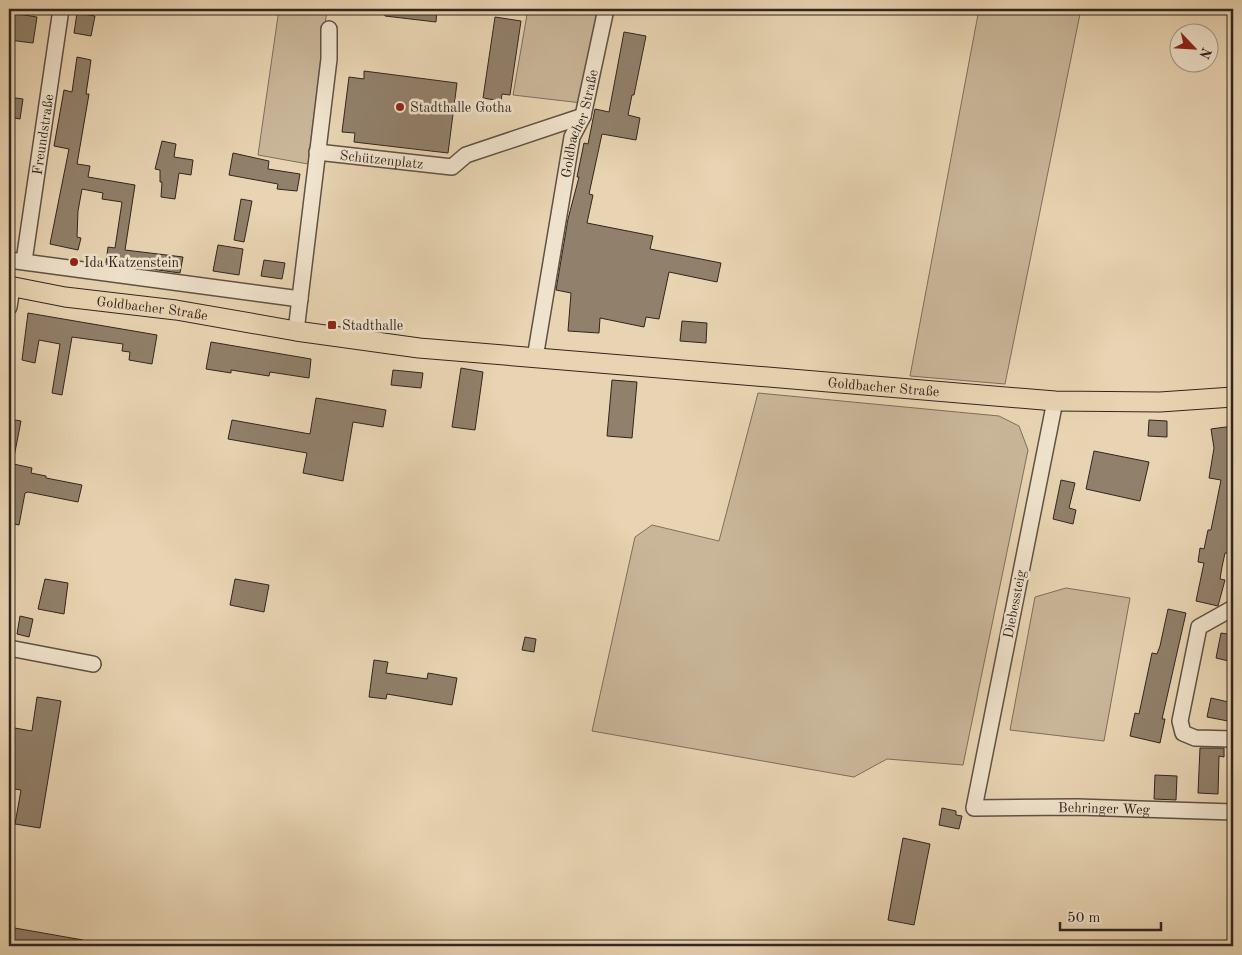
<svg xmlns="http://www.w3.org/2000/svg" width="1242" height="955" font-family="'Old Standard TT',serif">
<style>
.green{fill:#c9b699;stroke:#7e6e5c}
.building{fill:#91806b;stroke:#32251f}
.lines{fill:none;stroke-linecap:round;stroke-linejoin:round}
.minor-casing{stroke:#605144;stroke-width:18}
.major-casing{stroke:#32251f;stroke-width:21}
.minor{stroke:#f0e3cd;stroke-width:15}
.major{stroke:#e8d4b2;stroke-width:19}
.poi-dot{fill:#8f2418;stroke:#f0e3cd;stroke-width:2}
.labels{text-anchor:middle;stroke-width:5;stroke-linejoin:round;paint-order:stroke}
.poi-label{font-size:14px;fill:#32251f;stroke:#f0e3cd;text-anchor:start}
.street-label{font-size:14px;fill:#32251f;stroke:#f0e3cd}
</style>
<rect width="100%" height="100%" fill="#e8d4b2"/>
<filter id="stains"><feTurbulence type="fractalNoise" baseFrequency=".004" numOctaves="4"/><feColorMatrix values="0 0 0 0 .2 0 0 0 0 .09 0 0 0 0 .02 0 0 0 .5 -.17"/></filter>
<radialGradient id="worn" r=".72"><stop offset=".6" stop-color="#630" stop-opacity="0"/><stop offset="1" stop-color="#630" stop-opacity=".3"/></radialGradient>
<!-- green -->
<g class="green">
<path d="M279 9H327L308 164 258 155Z"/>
<path d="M528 9H601L582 103 513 95Z"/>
<path d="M979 9H1081L1005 384 910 376Z"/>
<path d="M758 393 999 416 1019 426 1028 450 963 765 887 759 854 777 592 731 635 537 652 525 719 541Z"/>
<path d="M1066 588 1130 598 1104 741 1010 730 1035 597Z"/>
</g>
<!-- building -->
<g class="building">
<path d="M385 9H437L436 22 385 16Z"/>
<path d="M12 13 37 17 33 43 9 40Z"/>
<path d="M77 13 95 16 91 36 74 33Z"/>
<path d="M495 17 521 21 510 95 502 94 501 101 483 98Z"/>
<path d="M624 32 646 36 634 95H632L628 115 640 118 636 140 602 134 589 194 593 195 587 223 653 236 650 249 721 263 717 282 669 272 659 319 646 317 644 327 600 318 599 333 568 331 571 293 556 290 568 219 579 177H577L584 143 588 144 595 109 609 112Z"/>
<path d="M77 57 91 60 86 94H89L77 164 90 166 88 177 135 185 125 250 183 257 180 273 106 263 108 247 115 248 122 202 102 199 103 193 82 189 78 211 77 237 81 238 78 250 50 244 69 149 54 146 64 90 72 92Z"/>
<path d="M364 71 457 83 448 153 354 142 355 133 342 132 349 77 364 79Z"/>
<path d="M9 97 23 99 20 119 9 117Z"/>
<path d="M162 141 176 144 174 157 193 160 191 175 179 173 175 199 161 197 162 182H160V170L155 169Z"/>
<path d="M233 153 269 161 268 169 300 174 297 191 277 189 278 184 229 175Z"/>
<path d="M241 199 252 201 244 242 234 240Z"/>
<path d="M218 245 243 249 239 275 213 271Z"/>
<path d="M264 260 285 263 282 279 261 276Z"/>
<path d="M28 313 157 335 152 364 129 360 130 352 122 351 123 344 72 337 62 395 52 393 60 344 39 340 35 363 22 360Z"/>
<path d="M682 321 707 323 706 343 680 341Z"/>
<path d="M211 342 311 359 309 378 270 372 269 376 231 370V373L206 369Z"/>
<path d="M461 368 483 372 475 430 452 427Z"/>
<path d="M393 370 423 373 421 388 391 385Z"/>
<path d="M612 380 637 382 632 438 607 436Z"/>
<path d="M316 398 386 410 383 427 353 422 343 481 303 473 307 453 228 439 232 420 310 434Z"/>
<path d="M9 419 21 421 14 457 9 456Z"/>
<path d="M1149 420 1167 421V437L1148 436Z"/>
<path d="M1233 426V527L1228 553H1225L1222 567 1220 579 1225 580 1218 606 1196 601 1204 563 1198 562 1200 548 1204 549 1208 530H1211L1221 480 1209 478 1214 448 1211 429Z"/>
<path d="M1094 451 1149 462 1140 501 1086 489Z"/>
<path d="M9 463 32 468 31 473 46 476V478L82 485 78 502 28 492 25 493 19 525 9 523Z"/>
<path d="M1061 480 1075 483 1069 508 1076 510 1073 524 1053 519Z"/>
<path d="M45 579 68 583 64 614 38 609Z"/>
<path d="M235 579 269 585 264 612 230 605Z"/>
<path d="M1168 609 1186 613 1162 719H1165L1160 743 1130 736 1135 713 1139 714 1152 653 1157 654 1160 646Z"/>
<path d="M20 616 33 619 29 637 17 634Z"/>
<path d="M1221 633 1233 635V662L1216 658Z"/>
<path d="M525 637 536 639 534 652 522 650Z"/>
<path d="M374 660 388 662 386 673 427 679 428 673 457 678 452 705 387 694 386 699 369 697Z"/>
<path d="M37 697 61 701 40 828 15 824 21 790 9 788V727L32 731Z"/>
<path d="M1211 698 1233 703V722L1207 717Z"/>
<path d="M1200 748H1224V757L1219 756 1218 794 1198 793Z"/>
<path d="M1155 775 1177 776 1176 800 1154 799Z"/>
<path d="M942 808 956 811V815L962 816 959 829 939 825Z"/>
<path d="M903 838 930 844 914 925 888 920Z"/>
<path d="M9 927 83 940V946H25L9 943Z"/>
</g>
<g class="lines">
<defs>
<g id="minor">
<path id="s1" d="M317 152 452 167 466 155 583 116"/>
<path d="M9 260 300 299"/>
<path id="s2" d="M24 261 61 9"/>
<path d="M9 307 12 287"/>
<path d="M296 331 329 59V29"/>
<path id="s3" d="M535 358 572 137 583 116 606 9"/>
<path id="s4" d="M1055 401 974 808 1077 807 1233 812"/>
<path d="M1233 608 1199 627 1180 721 1183 733 1195 738 1233 739"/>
<path d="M9 648 93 664"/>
</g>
<g id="major">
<path id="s5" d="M9 286 65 297 176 310 296 331 419 348 1055 401 1160 402 1233 397"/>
</g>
</defs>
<!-- minor casing -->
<use href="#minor" class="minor-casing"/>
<!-- major casing -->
<use href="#major" class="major-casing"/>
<!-- minor -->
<use href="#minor" class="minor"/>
<!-- major -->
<use href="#major" class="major"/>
</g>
<!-- markers -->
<g class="poi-dot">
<circle cx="400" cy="107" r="5"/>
<circle cx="74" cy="262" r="5"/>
<rect x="327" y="320" width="10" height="10" rx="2.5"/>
</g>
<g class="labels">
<!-- poi labels -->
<g class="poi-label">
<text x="410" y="112">Stadthalle Gotha</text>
<text x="84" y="267">Ida Katzenstein</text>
<text x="342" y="330">Stadthalle</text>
</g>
<!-- street labels -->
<g class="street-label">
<text dy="5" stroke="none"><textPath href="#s3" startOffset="239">Goldbacher Straße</textPath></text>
<text dy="5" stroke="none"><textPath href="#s2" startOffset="128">Freundstraße</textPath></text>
<text dy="5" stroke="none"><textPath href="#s1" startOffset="65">Schützenplatz</textPath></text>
<text dy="5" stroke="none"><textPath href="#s5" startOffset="145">Goldbacher Straße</textPath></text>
<text dy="5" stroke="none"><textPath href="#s5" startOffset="881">Goldbacher Straße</textPath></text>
<text transform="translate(1014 604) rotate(-79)" y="5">Diebessteig</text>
<text dy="5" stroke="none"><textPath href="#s4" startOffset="545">Behringer Weg</textPath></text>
</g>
</g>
<!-- margin -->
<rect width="1242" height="955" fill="none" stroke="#e8d4b2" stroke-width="30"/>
<rect x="10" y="10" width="1222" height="935" fill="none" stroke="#32251f" stroke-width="2.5"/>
<rect x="15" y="15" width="1212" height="925" fill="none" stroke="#32251f"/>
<!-- north arrow -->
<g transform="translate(1194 48) rotate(115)"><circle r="24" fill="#f0e3cd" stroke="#a49787"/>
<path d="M0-4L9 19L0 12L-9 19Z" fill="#8f2418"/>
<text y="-8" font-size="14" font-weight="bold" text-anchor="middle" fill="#32251f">N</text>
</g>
<!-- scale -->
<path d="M1060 922v8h101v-8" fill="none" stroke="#32251f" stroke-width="2.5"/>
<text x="1067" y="922" font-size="15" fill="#32251f" stroke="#f0e3cd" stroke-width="4" paint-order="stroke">50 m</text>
<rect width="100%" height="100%" filter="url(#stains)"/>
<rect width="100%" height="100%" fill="url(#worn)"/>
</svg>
